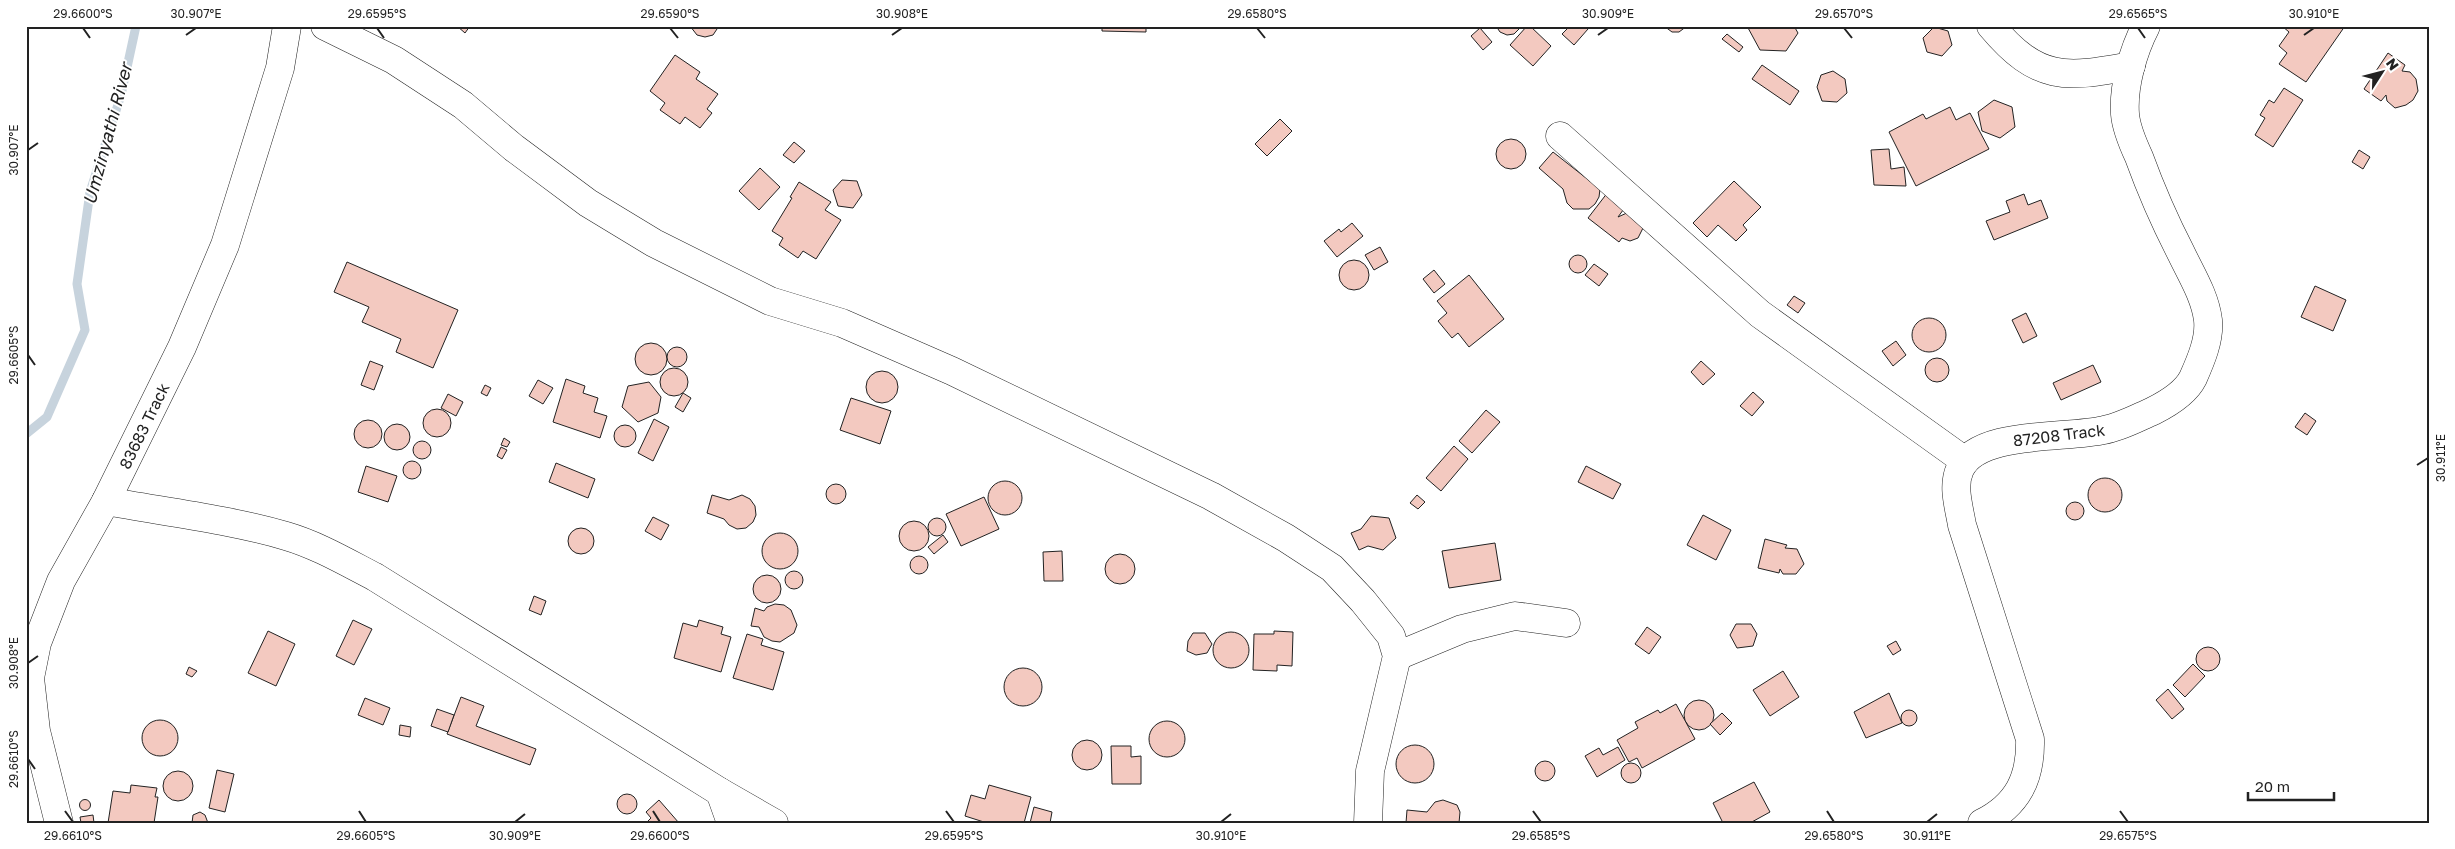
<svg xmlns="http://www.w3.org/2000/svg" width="2455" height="849" font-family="'Golos Text',sans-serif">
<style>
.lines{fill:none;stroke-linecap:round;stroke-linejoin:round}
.stream{stroke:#c7d3dd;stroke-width:9}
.building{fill:#f3c9c0;stroke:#222}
.minor-casing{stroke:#222;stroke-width:29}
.minor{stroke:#fff;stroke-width:28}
.ticks{fill:none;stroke:#222;stroke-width:2}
.labels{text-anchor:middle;stroke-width:4;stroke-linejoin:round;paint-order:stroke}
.street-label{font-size:16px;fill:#222;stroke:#fff}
.water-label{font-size:18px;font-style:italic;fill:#222;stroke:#fff}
.neatline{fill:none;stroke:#222;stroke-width:2}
.ticks-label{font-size:12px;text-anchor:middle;fill:#222}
</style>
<rect width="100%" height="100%" fill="#fff"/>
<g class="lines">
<!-- stream -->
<path class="stream" d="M26 434 47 417 85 330 77 284 90 192 121 95 136 26"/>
</g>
<!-- building -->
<g class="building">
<path d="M457 26H470L465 33Z"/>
<path d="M690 26H719L713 35 705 37 697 35Z"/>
<path d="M1102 26H1146V32L1102 31Z"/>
<path d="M1496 26H1522L1514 34 1507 35 1500 32Z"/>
<path d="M1527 26H1530L1551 46 1533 66 1510 45Z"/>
<path d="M1570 26H1585L1588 29 1574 45 1562 34Z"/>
<path d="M1664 26H1687L1679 32H1672Z"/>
<path d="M1747 26H1794L1798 33 1786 51 1760 50Z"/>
<path d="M2345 26 2306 82 2279 64 2287 53 2279 46 2289 32 2282 26Z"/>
<path d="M1934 27 1948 31 1952 45 1942 56 1927 52 1923 38Z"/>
<path d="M1480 28 1492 42 1483 50 1471 36Z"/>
<path d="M1727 34 1743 47 1739 52 1722 39Z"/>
<path d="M2388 53 2405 65 2402 71 2410 72 2416 79 2418 91 2413 100 2406 105 2395 108 2387 101 2386 95 2381 101 2364 89Z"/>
<path d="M675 55 700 72 696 79 718 94 707 109 712 113 700 128 685 117 680 124 660 110 665 103 650 91Z"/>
<path d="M1762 65 1799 91 1790 105 1752 79Z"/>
<path d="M1833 71 1845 79 1847 93 1837 102 1822 101 1817 87 1821 75Z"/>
<path d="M2284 88 2303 100 2273 147 2255 135 2265 118 2260 115 2269 100 2274 103Z"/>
<path d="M1994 100 2012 107 2015 127 2000 138 1982 131 1978 112Z"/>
<path d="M1950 107 1956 120 1970 113 1989 149 1916 186 1889 132 1923 114 1926 119Z"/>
<path d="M1280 119 1292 131 1267 156 1255 144Z"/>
<circle cx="1511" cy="154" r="15"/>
<path d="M794 142 805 151 794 163 783 155Z"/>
<path d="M1889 149 1891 169 1904 167 1906 186 1874 185 1871 150Z"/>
<path d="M2359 150 2370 157 2363 169 2352 162Z"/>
<path d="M1553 152 1600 189 1599 197 1595 204 1589 209H1573L1567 203 1563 189 1539 168Z"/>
<path d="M760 168 780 187 759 210 739 191Z"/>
<path d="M842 180 857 181 862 195 853 208 838 206 833 190Z"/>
<path d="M1734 181 1761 207 1743 225 1747 230 1736 241 1718 225 1707 237 1693 223Z"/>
<path d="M799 182 831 202 825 210 841 220 816 259 803 251 798 258 779 245 783 238 772 231 792 198 790 197Z"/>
<path d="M1608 192 1626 206 1618 217 1629 212 1644 226 1638 238 1630 241 1622 238 1619 242 1588 218Z"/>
<path d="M2024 194 2028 205 2041 200 2048 218 1994 240 1986 221 2010 212 2006 201Z"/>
<path d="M1352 223 1363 236 1337 257 1324 241 1339 229 1341 232Z"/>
<path d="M1380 247 1388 262 1374 270 1365 255Z"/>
<circle cx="1578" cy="264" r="9"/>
<circle cx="1354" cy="275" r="15"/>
<path d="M347 262 458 310 433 368 396 352 401 339 362 322 369 307 334 292Z"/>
<path d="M1594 264 1608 274 1599 286 1585 275Z"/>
<path d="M1434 270 1445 284 1434 293 1423 279Z"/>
<path d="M1469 275 1504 319 1469 347 1458 333 1452 338 1438 321 1447 313 1437 301Z"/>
<path d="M2315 286 2346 300 2333 331 2301 317Z"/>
<path d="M1794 296 1805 303 1798 313 1787 305Z"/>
<path d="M2026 313 2037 336 2023 343 2012 320Z"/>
<circle cx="1929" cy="335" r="17"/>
<path d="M1896 341 1906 355 1893 366 1882 351Z"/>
<circle cx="651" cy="359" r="16"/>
<circle cx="677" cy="357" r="10"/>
<circle cx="1937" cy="370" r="12"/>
<path d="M370 361 383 366 374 390 361 385Z"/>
<path d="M1701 361 1715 374 1703 385 1691 372Z"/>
<path d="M2093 365 2101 382 2061 400 2053 383Z"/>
<circle cx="674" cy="382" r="14"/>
<circle cx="882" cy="387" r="16"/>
<path d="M566 379 585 386 583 393 598 398 594 412 607 416 600 438 553 422Z"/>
<path d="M538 380 553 388 543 404 529 396Z"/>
<path d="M649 382 661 397 658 413 638 422 622 407 628 386Z"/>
<path d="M485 385 491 388 487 396 481 393Z"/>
<path d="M1753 392 1764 402 1752 416 1740 406Z"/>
<path d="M683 393 691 398 683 412 675 407Z"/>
<path d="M448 394 463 402 456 416 441 408Z"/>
<path d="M851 398 891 411 880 444 840 430Z"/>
<circle cx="437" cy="423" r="14"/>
<path d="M1486 410 1500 422 1472 453 1459 441Z"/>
<path d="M2305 413 2316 421 2307 435 2295 427Z"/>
<path d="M654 419 669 427 653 461 638 453Z"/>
<circle cx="368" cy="434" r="14"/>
<circle cx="397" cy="437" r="13"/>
<circle cx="625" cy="436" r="11"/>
<path d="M504 438 510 442 507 447 501 445Z"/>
<circle cx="422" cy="450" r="9"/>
<path d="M1454 446 1468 459 1441 491 1426 478Z"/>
<path d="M501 447 507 450 502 459 497 456Z"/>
<circle cx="412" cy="470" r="9"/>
<path d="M556 463 595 479 588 498 549 482Z"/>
<path d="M366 466 397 476 388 502 358 492Z"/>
<path d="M1586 466 1621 484 1613 499 1578 482Z"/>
<circle cx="2105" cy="495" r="17"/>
<circle cx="1005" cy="498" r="17"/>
<circle cx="836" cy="494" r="10"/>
<path d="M712 495 729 500 742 495 750 499 755 506 756 515 753 522 746 528 737 529 729 525 724 519 707 513Z"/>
<path d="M1417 495 1425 502 1418 509 1410 503Z"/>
<path d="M984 497 999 529 961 546 946 514Z"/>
<circle cx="2075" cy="511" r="9"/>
<path d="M1703 515 1731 530 1716 560 1687 545Z"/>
<path d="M1371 516 1389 518 1396 538 1383 550 1368 546 1359 550 1351 533 1361 529Z"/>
<path d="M653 517 669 525 661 540 645 531Z"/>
<circle cx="937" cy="527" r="9"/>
<circle cx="914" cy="536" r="15"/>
<circle cx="581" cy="541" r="13"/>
<circle cx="780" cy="551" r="18"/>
<path d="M943 535 948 542 934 554 928 547Z"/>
<path d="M1765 539 1787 545 1785 548 1797 549 1804 564 1796 574H1783L1780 569 1779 573 1758 568Z"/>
<path d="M1495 543 1501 580 1449 588 1442 551Z"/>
<path d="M1062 551 1063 581H1044L1043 552Z"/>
<circle cx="1120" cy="569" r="15"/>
<circle cx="919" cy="565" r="9"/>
<circle cx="794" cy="580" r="9"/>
<circle cx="767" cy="589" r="14"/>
<path d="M534 596 546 601 541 615 529 610Z"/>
<path d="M775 604 784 605 791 610 797 625 794 633 780 642 772 641 764 637 759 627 751 626 755 608 764 611 767 607Z"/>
<path d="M353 620 372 629 354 665 336 656Z"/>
<path d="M699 620 723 627 721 634 731 637 721 672 674 658 683 623 697 627Z"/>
<path d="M1736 624H1751L1757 634 1753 646 1737 648 1730 635Z"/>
<path d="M1647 627 1661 637 1649 654 1635 644Z"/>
<path d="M268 631 295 644 276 686 248 673Z"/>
<path d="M1274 631 1293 632 1292 666 1277 665V671L1253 670 1254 634H1274Z"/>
<circle cx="1231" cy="650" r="18"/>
<path d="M1193 633H1205L1212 644 1207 653 1196 655 1187 651 1188 641Z"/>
<path d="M747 634 763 639 761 645 784 652 773 690 733 678Z"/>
<path d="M1896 641 1901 650 1893 655 1887 646Z"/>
<circle cx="2208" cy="659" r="12"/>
<path d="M2193 664 2205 676 2185 697 2173 685Z"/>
<path d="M189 667 197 671 192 677 186 674Z"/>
<circle cx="1023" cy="687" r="19"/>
<path d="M1783 671 1799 697 1770 716 1753 690Z"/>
<path d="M2168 689 2184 709 2172 719 2156 700Z"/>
<path d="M1889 693 1902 723 1866 738 1854 712Z"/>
<path d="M461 697 484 706 476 726 536 749 530 765 447 734Z"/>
<path d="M365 698 390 708 383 725 358 715Z"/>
<circle cx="1699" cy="715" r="15"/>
<path d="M1676 704 1695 739 1642 768 1637 758 1629 762 1617 740 1638 728 1635 722 1658 710 1660 713Z"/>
<path d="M437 709 454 715 448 732 431 726Z"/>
<circle cx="1909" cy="718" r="8"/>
<path d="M1722 713 1732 723 1720 735 1710 724Z"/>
<circle cx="160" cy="738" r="18"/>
<circle cx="1167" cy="739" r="18"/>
<path d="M400 725 411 727 410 737 399 735Z"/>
<circle cx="1087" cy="755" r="15"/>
<circle cx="1415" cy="764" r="19"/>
<path d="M1111 746H1131V757L1141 756V784H1112Z"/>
<path d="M1618 747 1625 760 1597 777 1585 756 1599 748 1603 755Z"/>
<circle cx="1545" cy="771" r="10"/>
<circle cx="1631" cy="773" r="10"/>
<path d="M217 770 234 774 225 812 209 808Z"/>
<circle cx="178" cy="786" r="15"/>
<path d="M1754 782 1770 812 1750 823H1723L1713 803Z"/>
<path d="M131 785 157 788 155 797H158L154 823H108L113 791 130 793Z"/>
<path d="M989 785 1031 797 1024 823H987L965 816 971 795 985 799Z"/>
<circle cx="627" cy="804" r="10"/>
<circle cx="85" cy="805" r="5.5"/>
<path d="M659 800 679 823H646L651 818 646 812Z"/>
<path d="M1443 800 1457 805 1460 812 1459 823H1406L1407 810 1427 812 1435 802Z"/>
<path d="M1034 807 1052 812 1050 823H1030Z"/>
<path d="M200 812 205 815 208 823H192L193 815Z"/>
<path d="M93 815 94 823H81L80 817Z"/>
</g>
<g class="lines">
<defs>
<g id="minor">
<path d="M325 26 394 60 463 105 514 148 588 203 654 243 770 301 842 323 952 371 1211 496 1286 538 1332 568 1363 601 1391 636 1397 656 1370 771 1368 823"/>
<path d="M1991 26C2038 82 2065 78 2131 66"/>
<path d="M1560 136 1760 314 1965 461"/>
<path d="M106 501C166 512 227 519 286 536 317 545 346 562 375 577L720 792 774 823"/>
<path d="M1397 656 1462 629 1515 616 1566 623"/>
<path d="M720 792 731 823"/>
<path d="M59 823 36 731 30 678 37 643 61 581 106 501 182 347 225 245 280 68 287 26"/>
<path d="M1982 823C2018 805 2031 778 2030 739L1962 525C1959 507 1952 486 1960 469 1978 430 2066 439 2104 430 2121 427 2137 418 2153 411 2167 404 2186 392 2193 378 2201 360 2210 339 2208 320 2205 296 2191 274 2181 253 2165 222 2151 190 2139 157 2133 144 2126 128 2125 114 2123 86 2133 51 2146 26"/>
</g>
</defs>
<!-- minor casing -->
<use href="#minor" class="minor-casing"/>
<!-- minor -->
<use href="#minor" class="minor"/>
</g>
<!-- ticks -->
<path class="ticks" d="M83 28 90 38M377 28 384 38M670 28 678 38M1257 28 1265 38M1844 28 1852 38M2138 28 2145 38M186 35 196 28M892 35 902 28M1598 35 1608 28M2304 35 2314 28M28 150 38 143M28 355 35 365M2417 465 2428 458M28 663 38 656M28 759 35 769M65 811 73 822M359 811 366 822M653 811 660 822M946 811 954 822M1533 811 1541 822M1827 811 1834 822M2120 811 2128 822M515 822 525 814M1221 822 1231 814M1927 822 1937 814"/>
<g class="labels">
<!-- street labels -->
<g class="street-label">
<text transform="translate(144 426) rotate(-64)" y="6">83683 Track</text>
<text transform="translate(2059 435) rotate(-7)" y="6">87208 Track</text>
</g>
<!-- water labels -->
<g class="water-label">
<text transform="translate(108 134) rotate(-75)" y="6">Umzinyathi River</text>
</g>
</g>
<!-- border -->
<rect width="2455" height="849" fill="none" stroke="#ffffff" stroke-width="55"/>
<!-- north arrow -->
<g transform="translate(2382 72) rotate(54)" stroke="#ffffff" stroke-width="4" paint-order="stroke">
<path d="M0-4L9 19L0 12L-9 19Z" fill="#222222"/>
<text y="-8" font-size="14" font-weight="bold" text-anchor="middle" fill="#222222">N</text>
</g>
<!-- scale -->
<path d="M2248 792v8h86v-8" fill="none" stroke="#222222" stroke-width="2.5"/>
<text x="2255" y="792" font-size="15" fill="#222222" stroke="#ffffff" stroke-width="4" paint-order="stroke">20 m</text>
<rect x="28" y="28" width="2400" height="794" class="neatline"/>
<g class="ticks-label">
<text x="83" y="18">29.6600°S</text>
<text x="196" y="18">30.907°E</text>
<text x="377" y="18">29.6595°S</text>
<text x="670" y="18">29.6590°S</text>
<text x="902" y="18">30.908°E</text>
<text x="1257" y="18">29.6580°S</text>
<text x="1608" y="18">30.909°E</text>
<text x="1844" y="18">29.6570°S</text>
<text x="2138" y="18">29.6565°S</text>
<text x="2314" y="18">30.910°E</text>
<text transform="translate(14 150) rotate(-90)" y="4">30.907°E</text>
<text transform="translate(14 355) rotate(-90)" y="4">29.6605°S</text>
<text transform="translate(2441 458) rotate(-90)" y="4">30.911°E</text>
<text transform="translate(14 663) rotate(-90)" y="4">30.908°E</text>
<text transform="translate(14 759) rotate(-90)" y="4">29.6610°S</text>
<text x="73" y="840">29.6610°S</text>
<text x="366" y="840">29.6605°S</text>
<text x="515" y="840">30.909°E</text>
<text x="660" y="840">29.6600°S</text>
<text x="954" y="840">29.6595°S</text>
<text x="1221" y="840">30.910°E</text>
<text x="1541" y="840">29.6585°S</text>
<text x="1834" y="840">29.6580°S</text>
<text x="1927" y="840">30.911°E</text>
<text x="2128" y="840">29.6575°S</text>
</g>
</svg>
